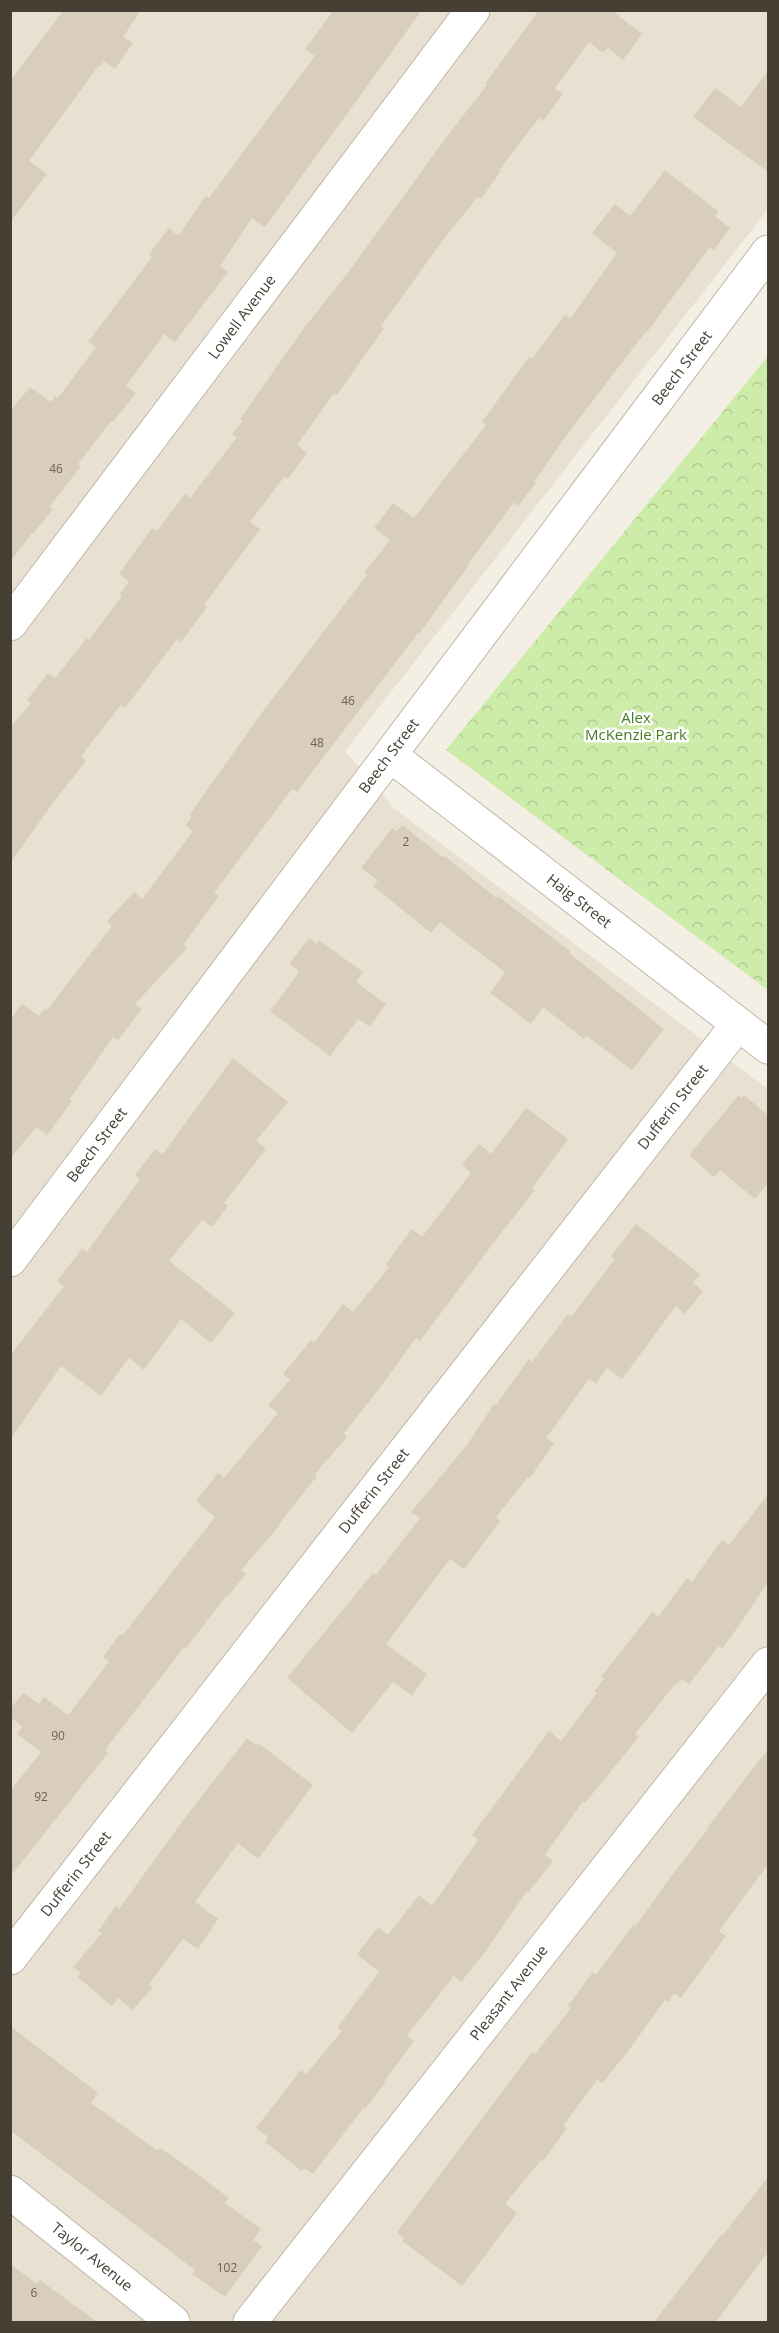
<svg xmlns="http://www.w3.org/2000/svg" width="779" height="2333" font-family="'Open Sans',sans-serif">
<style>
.residential{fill:#e8e1d1}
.park{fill:url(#park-crowns)}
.building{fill:#d9cdbb}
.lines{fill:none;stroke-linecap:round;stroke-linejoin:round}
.minor-casing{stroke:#c0b7a6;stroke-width:35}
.minor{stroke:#fff;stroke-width:33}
.labels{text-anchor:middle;stroke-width:5;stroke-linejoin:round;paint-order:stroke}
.number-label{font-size:12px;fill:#6b6255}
.street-label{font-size:15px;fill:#463f33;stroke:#fff}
.park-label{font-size:15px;fill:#447d22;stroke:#fff}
</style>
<defs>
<pattern id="park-crowns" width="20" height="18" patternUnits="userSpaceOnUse" patternTransform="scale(1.5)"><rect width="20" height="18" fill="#cdeca9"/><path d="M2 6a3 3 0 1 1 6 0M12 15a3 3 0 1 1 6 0" fill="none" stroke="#b1cb92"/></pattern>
</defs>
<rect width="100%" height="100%" fill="#f4efe4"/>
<!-- residential -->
<path class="residential" d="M11 11H768V209L345 751 394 808 768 1089V2322H11Z"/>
<!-- park -->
<path class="park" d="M768 356V990L446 750Z"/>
<!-- building -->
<g class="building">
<path d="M64 10H141L123 37 133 43 115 69 104 61 101 66 99 65 29 161 47 174 10 222V81Z"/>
<path d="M334 10H422L265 227 252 218 220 266 228 272 175 342 164 334 126 386 136 393 113 422 111 421 78 464 81 466 50 506 53 509 33 534 32 533 10 562V411L30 387 51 402 55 396 58 398 96 347 88 342 152 257 149 254 169 228 177 235 181 232 206 196 209 198 315 56 305 49Z"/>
<path d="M539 10H611L642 34 623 60 608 48 603 53 589 42 555 88 563 94 543 121 539 118 499 170 501 171 481 199 478 197 446 236 381 326 384 328 337 395 334 393 297 445 307 453 288 479 285 476 250 522 260 529 204 605 207 607 181 642 177 639 125 708 121 705 81 756 86 761 56 799 10 863V728L31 703 27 700 48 673 55 678 87 638 89 640 122 596 120 594 129 582 119 574 137 549 152 528 157 531 185 494 190 498 237 437 232 434 243 421 240 419 304 328 350 270 448 135 487 85 485 84Z"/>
<path d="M768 71V172L693 117 715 88 741 107Z"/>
<path d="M665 170 718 211 715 216 730 228 714 250 710 247 647 332 646 331 566 436 534 482 536 483 518 506 514 502 468 564 469 565 419 634 418 633 297 792 292 789 214 893 219 896 184 944 187 948 135 1004 142 1009 118 1040 113 1037 70 1099 72 1101 47 1135 36 1127 10 1159V1020L22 1004 39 1016 45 1008 47 1010 112 926 107 921 134 892 142 899 193 831 186 825 192 816 190 814 263 711 367 575 364 573 390 540 374 528 393 503 414 518 486 425 482 422 529 357 532 359 565 315 570 319 617 253 592 233 615 204 630 216Z"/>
<path d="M402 825 444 858 445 856 496 898 498 896 570 951 569 953 664 1029 632 1070 587 1036 584 1039 543 1007 531 1024 490 993 505 972 440 922 431 933 373 886 378 880 361 868 392 828 397 831Z"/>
<path d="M309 938 317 944 319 940 363 972 356 982 386 1004 370 1027 358 1019 330 1056 270 1011 298 974V970L289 964Z"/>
<path d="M233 1058 288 1102 256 1141 266 1149 224 1203 228 1206 212 1227 202 1220 169 1261 235 1313 211 1343 181 1319 144 1370 129 1358 101 1396 61 1366 10 1440V1356L64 1286 57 1281 82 1249 87 1252 140 1179 135 1175 155 1149 162 1155Z"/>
<path d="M739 1095 742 1098 744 1095 768 1115V1183L755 1199 720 1170 714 1177 689 1155Z"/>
<path d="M526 1108 568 1139 532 1188 535 1190 501 1233 420 1341 416 1338 376 1393 344 1433 347 1437 315 1474 317 1476 279 1524 280 1525 241 1570 246 1574 227 1597 226 1596 186 1648 184 1647 105 1750 108 1753 10 1877V1791L41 1752 17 1734 22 1726 10 1717V1709L23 1693 39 1704 44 1697 68 1715 109 1662 103 1657 120 1634 123 1635 215 1517 196 1501 218 1473 224 1478 278 1413 268 1405 290 1380 283 1374 311 1340 314 1343 343 1304 353 1312 389 1267 386 1264 412 1229 422 1237 471 1173 462 1165 479 1144 491 1154Z"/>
<path d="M636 1224 700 1274 693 1283 703 1291 685 1314 676 1306 622 1379 607 1368 596 1384 589 1379 546 1438 554 1443 530 1478 528 1477 496 1517 500 1521 464 1569 450 1559 386 1644 427 1674 412 1696 393 1682 352 1733 287 1678 373 1573 376 1575 420 1518 411 1512 467 1445 494 1404 496 1405 529 1359 532 1362 568 1314 571 1317 615 1259 611 1256Z"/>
<path d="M768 1494V1582L740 1624 722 1649 719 1646 689 1684 682 1679 677 1684 676 1683 635 1734 639 1737 585 1803 583 1801 545 1855 553 1861 528 1893 527 1891 485 1952 461 1982 454 1976 407 2035 414 2041 384 2081 386 2082 365 2109 364 2107 313 2174 304 2168 302 2171 265 2142 268 2137 256 2128 301 2070 306 2074 342 2031 337 2028 379 1972 357 1954 378 1927 388 1935 419 1895 432 1906 478 1840 472 1835 549 1731 561 1741 597 1693 594 1691 604 1679 601 1677 652 1612 658 1617 687 1578 692 1582 722 1540 729 1545Z"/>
<path d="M247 1738 256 1745 258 1743 313 1785 258 1859 238 1843 195 1902 218 1919 198 1949 183 1939 149 1984 153 1987 133 2010 118 1998 112 2006 78 1977 81 1973 73 1967 102 1933 98 1931 116 1906 119 1909 181 1823Z"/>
<path d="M768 1749V1864L719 1931 726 1936 681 1998 674 1993 668 2002 665 2000 626 2054 602 2083 597 2080 563 2126 567 2128 543 2161 541 2160 505 2204 517 2213 462 2286 402 2241 404 2238 397 2232 532 2052 535 2054 571 2008 568 2006 593 1972 596 1975 634 1924 636 1926 672 1875 708 1829 707 1828Z"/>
<path d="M10 2026 98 2093 91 2103 158 2151 160 2148 192 2170 229 2198 225 2203 261 2229 253 2240 262 2246 225 2297 192 2274 195 2270 10 2130Z"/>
<path d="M768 2177V2252L716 2322H654L722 2234 723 2235Z"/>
<path d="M10 2264 37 2284 40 2280 97 2322H10Z"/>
</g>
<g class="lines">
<defs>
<g id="minor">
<path d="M10 624 473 10"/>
<path d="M390 755 768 1047"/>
<path d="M10 1260 768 252"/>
<path d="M10 1958 738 1024"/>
<path d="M10 2192 173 2322"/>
<path d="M250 2322 768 1664"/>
</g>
</defs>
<!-- minor casing -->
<use href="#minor" class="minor-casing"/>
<!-- minor -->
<use href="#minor" class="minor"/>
</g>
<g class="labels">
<!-- number labels -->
<g class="number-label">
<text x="56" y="473">46</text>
<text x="348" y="705">46</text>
<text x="317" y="747">48</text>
<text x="406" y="846">2</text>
<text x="58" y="1740">90</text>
<text x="41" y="1801">92</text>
<text x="227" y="2272">102</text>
<text x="34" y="2297">6</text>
</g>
<!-- street labels -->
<g class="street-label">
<text transform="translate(242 317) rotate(-53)" y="5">Lowell Avenue</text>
<text transform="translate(682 368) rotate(-53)" y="5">Beech Street</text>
<text transform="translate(389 756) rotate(-53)" y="5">Beech Street</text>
<text transform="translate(579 901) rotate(38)" y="5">Haig Street</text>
<text transform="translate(673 1107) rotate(-52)" y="5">Dufferin Street</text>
<text transform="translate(97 1145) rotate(-53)" y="5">Beech Street</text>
<text transform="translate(374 1491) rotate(-52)" y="5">Dufferin Street</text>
<text transform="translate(76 1874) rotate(-52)" y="5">Dufferin Street</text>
<text transform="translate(509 1993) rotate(-52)" y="5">Pleasant Avenue</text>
<text transform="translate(92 2257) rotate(39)" y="5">Taylor Avenue</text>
</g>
<!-- park labels -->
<g class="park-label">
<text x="636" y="723">Alex<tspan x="636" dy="17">McKenzie Park</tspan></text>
</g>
</g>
<!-- border -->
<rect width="779" height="2333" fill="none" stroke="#463f33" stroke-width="24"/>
</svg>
